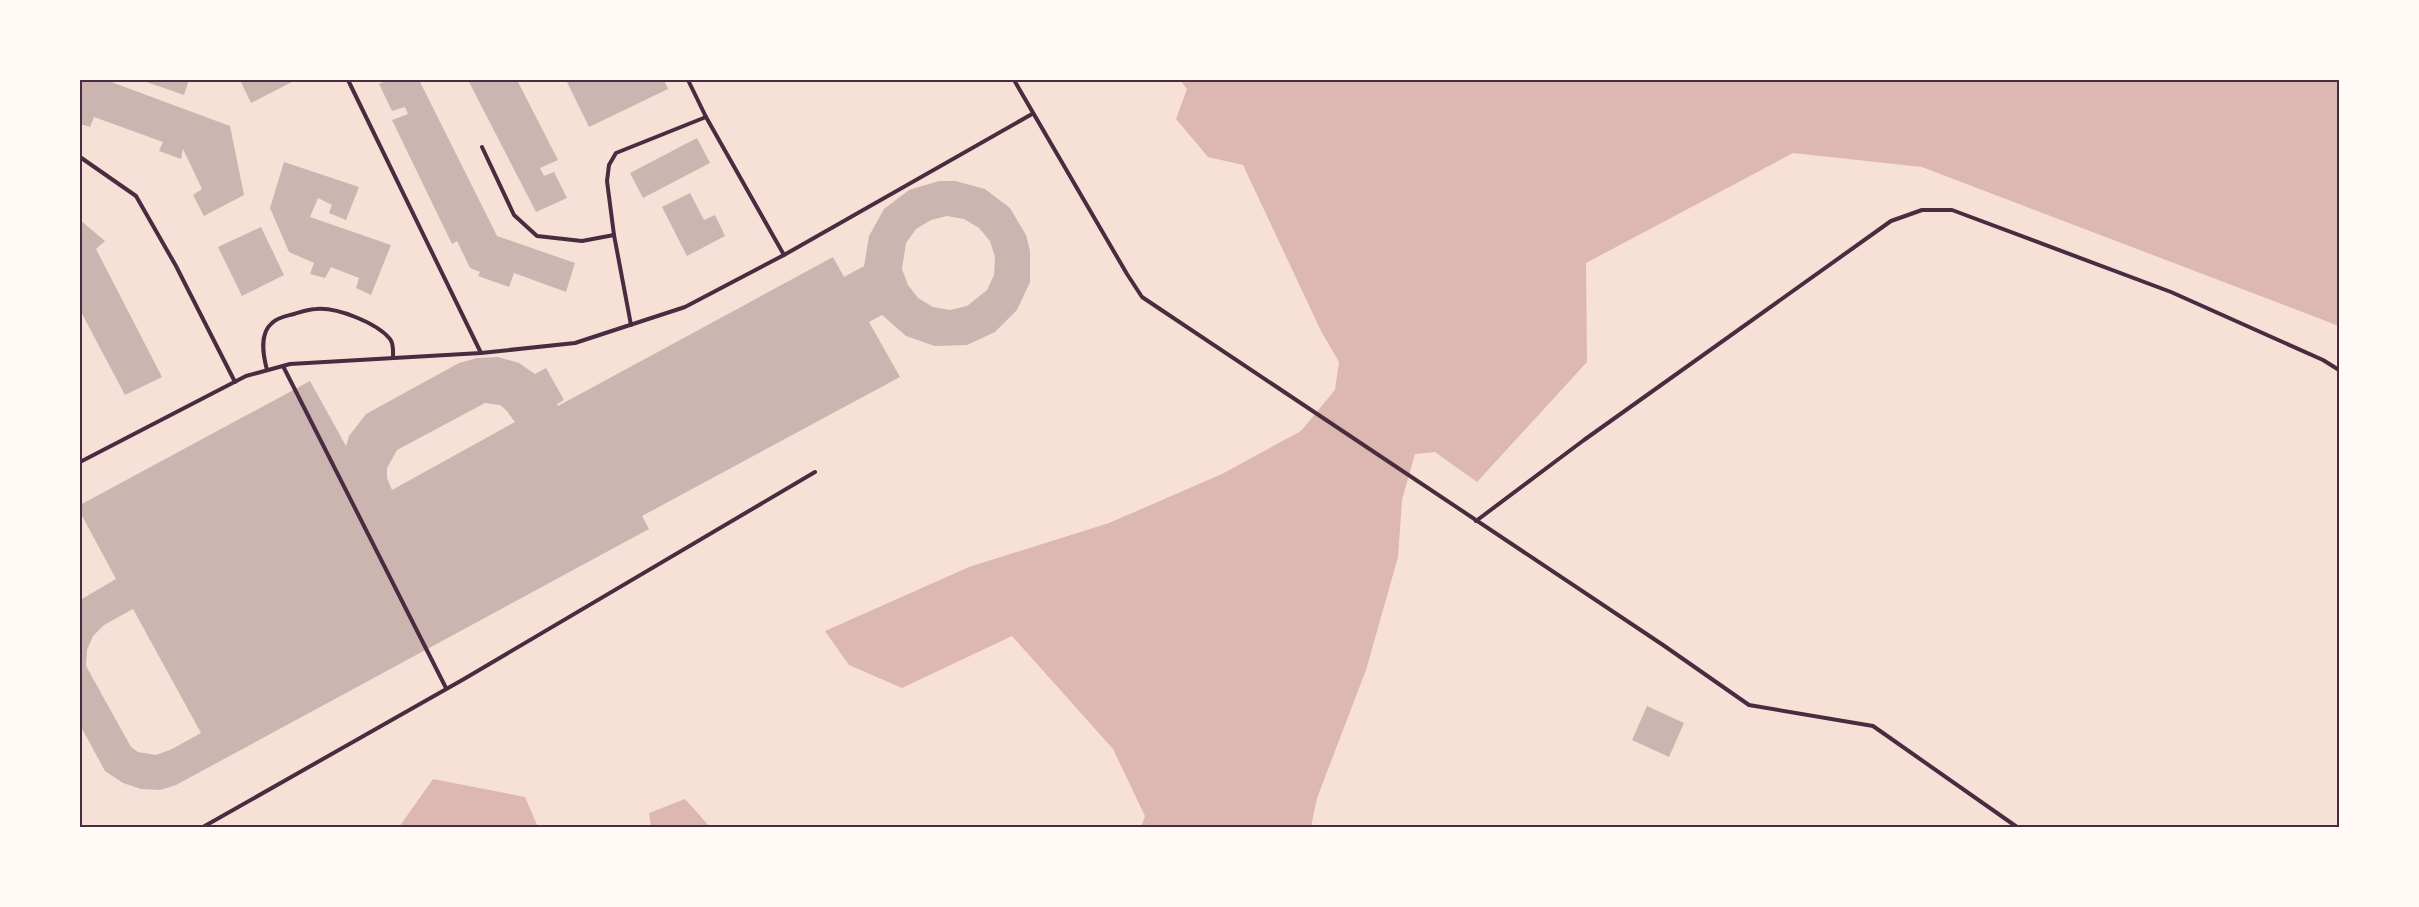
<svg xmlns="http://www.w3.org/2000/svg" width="2419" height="907" font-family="'Open Sans',sans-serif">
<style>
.water{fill:#dcb8b0}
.building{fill:#ccb4b1;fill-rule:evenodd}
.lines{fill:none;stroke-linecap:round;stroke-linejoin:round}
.service{stroke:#4a2c40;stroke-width:4}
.neatline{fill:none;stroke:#4a2c40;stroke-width:2}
</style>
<rect width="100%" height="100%" fill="#f7e1d7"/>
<!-- water -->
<g class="water">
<path d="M1180 80H2339V326L1922 167 1793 153 1586 263 1587 362 1477 482 1435 452 1415 454 1402 500 1398 557 1366 670 1317 798 1311 827H1141L1145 816 1113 749 1012 636 902 688 849 665 825 631 969 567 1109 523 1222 474 1301 431 1335 390 1339 362 1321 331 1243 165 1208 157 1176 119 1187 89Z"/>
<path d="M433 779 525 797 538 827H399Z"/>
<path d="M685 799 710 827H651L649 813Z"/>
</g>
<!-- building -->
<g class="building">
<path d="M80 80H106L230 126 244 195 204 216 193 195 202 189 183 149 181 159 159 151 163 142 94 117 90 127 80 124Z"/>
<path d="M141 80H189L184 95Z"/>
<path d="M243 80H291L292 82 251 103 241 82Z"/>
<path d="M388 80H419L497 236 575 263 566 292 514 273 509 287 478 276 480 272 470 268 457 241 452 244 392 120 408 114 405 107 392 111 379 84Z"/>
<path d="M468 80H517L558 160 540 168 544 176 554 172 567 198 536 212Z"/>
<path d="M566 80H664L668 89 589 127Z"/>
<path d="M697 138 710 163 643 198 630 173Z"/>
<path d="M284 162 359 187 346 220 329 213 332 205 318 198 310 217 391 245 371 295 356 288 359 278 331 267 325 278 310 274 314 263 289 252 270 208Z"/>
<path d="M939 181H955L985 189 1010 208 1026 235 1030 251V282L1017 310 995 332 967 345 935 346 906 336 882 315 869 322 900 377 642 516 649 529 176 785 160 790 141 789 123 783 105 771 80 725V600L116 579 80 512V505L310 381 346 446 349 436 366 414 459 363 477 358 498 357 519 363 535 374 546 368 564 400 557 404 558 406 833 257 844 277 864 266 869 236 884 209 909 190ZM947 216 964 219 979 228 990 241 995 257 994 275 987 290 967 306 950 310 933 307 918 298 908 285 902 269 906 243 916 229 931 220ZM485 403 500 405 506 410 515 422 392 490 387 478V468L397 450ZM133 609 201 733 172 749 156 755 138 752 131 747 86 666 87 650 93 636 104 625Z"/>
<path d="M690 193 704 220 715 215 725 236 687 256 662 207Z"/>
<path d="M80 220 105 241 96 249 162 377 125 395 80 310Z"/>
<path d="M261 227 284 275 242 296 218 247Z"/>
<path d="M1647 706 1684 723 1669 757 1632 740Z"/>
</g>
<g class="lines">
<!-- service -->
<g class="service">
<path d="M348 80 481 353"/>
<path d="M688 80 706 117 784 255"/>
<path d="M1014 80 1127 274 1142 297 1663 645 1749 705 1873 726 2017 827"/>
<path d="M482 147 514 215 537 236 582 241 614 235"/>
<path d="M80 157 136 196 176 266 235 382"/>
<path d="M631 325 614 235 607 181 609 165 616 153 706 117"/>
<path d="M283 366 446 688"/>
<path d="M267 370C263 355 259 334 272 323 278 317 287 316 294 314 301 312 309 309 316 309 337 307 377 323 390 339 394 344 393 351 393 357"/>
<path d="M80 462 246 376 290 364 481 353 575 343 685 307 784 255 1032 114"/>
<path d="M1476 521 1584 440 1891 221 1922 210H1952L2171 292 2323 360 2339 370"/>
<path d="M203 827 464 679 815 472"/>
</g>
</g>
<!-- border -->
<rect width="2419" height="907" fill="none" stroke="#fffaf5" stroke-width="162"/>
<rect x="81" y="81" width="2257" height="745" class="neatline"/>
</svg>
